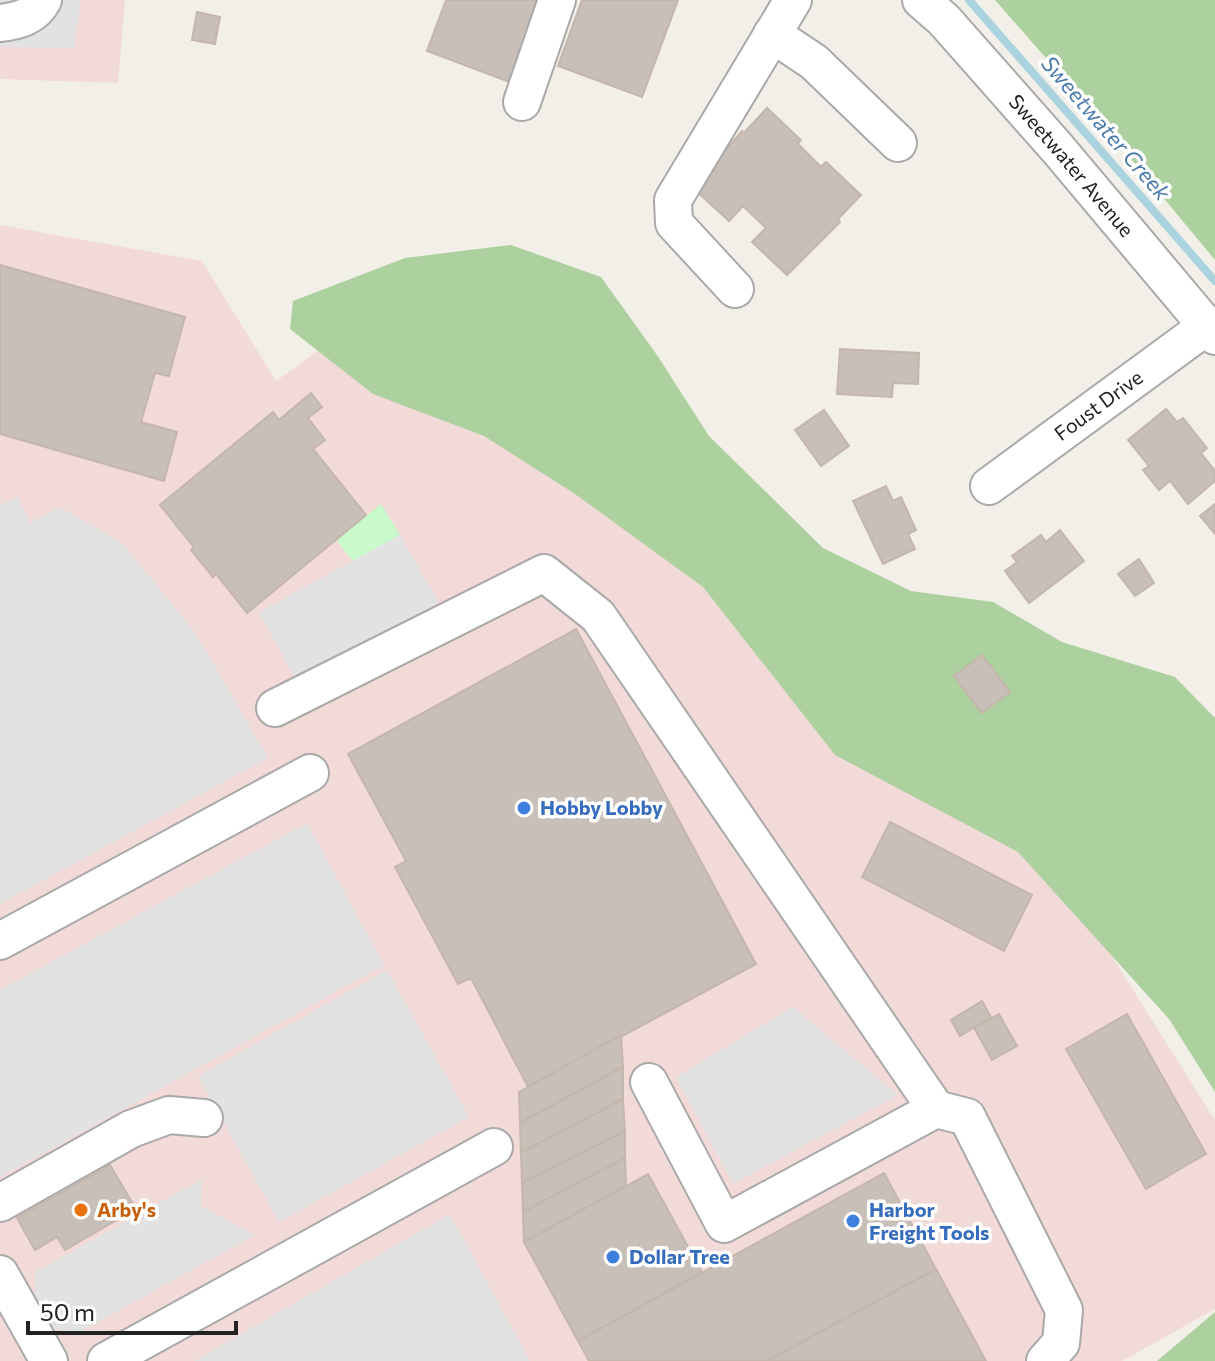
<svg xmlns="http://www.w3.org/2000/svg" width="1215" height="1361" font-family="Commissioner,sans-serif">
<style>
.commercial{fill:#f2dad9}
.forest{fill:#add19e}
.park{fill:#c8facc}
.parking{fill:#e2e2e2}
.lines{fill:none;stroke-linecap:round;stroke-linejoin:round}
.stream{stroke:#aad3df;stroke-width:8}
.building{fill:#c7bfb8;stroke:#c4b6ab;stroke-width:2}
.minor-casing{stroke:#a9a9a9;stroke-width:40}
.minor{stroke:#fff;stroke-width:36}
.shop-dot{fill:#3f7fe0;stroke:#fff;stroke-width:3}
.food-dot{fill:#e8710a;stroke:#fff;stroke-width:3}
.labels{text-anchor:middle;stroke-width:7;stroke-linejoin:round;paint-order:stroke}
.street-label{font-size:20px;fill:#222;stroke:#fff}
.shop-label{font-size:20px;font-weight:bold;fill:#366cbe;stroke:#fff;text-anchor:start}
.food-label{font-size:20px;font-weight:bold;fill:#c56008;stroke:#fff;text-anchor:start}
.water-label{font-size:22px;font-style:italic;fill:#4a7aab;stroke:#fff}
</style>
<rect width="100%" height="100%" fill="#f2efe9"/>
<!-- commercial -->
<g class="commercial">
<path d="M0 0H125L118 83 0 79Z"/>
<path d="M0 225 202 261 276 381 383 303 1034 833 1215 1120V1309L1122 1361H0Z"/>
</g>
<!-- forest -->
<g class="forest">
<path d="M995 0H1215V260L1075 91Z"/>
<path d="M511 245 601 277 657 355 709 436 823 548 911 591 993 602 1062 642 1175 677 1215 718V1092L1169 1019 1018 852 835 755 703 587 575 494 484 436 373 394 290 329 293 301 405 258Z"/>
<path d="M1215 1312V1361H1157Z"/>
</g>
<!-- park -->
<path class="park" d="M381 504 400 535 353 561 336 540Z"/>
<!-- parking -->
<g class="parking">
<path d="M0 0H81L74 48 0 47Z"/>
<path d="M18 497 30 523 59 507 121 542 195 632 268 758 0 904V505Z"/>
<path d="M400 535 439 603 296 680 259 612Z"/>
<path d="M307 823 384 965 0 1177V990Z"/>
<path d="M387 970 469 1117 279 1222 198 1076Z"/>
<path d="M793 1007 898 1095 733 1184 676 1077Z"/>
<path d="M202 1179 201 1206 255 1235 73 1336 48 1324 34 1301 35 1272Z"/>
<path d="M450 1214 530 1361H194Z"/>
</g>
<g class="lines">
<!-- stream -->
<path class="stream" d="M969 0 1215 281"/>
</g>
<!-- building -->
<g class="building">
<path d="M446 0H542L512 83 427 51Z"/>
<path d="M582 0H678L642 97 558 66Z"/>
<path d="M197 12 220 17 215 44 192 40Z"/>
<path d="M767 108 801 140 798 144 821 167 826 162 861 195 838 219 840 222 787 275 752 242 766 228 743 206 729 221 693 188 742 131 744 133Z"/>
<path d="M0 265 185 317 169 376 155 373 141 422 177 432 164 481 0 434Z"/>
<path d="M840 349 919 353 918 384 893 383 892 397 837 394Z"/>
<path d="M311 393 322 407 308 418 325 440 313 449 366 515 247 613 216 574 213 577 191 550 194 547 160 505 273 412 279 420Z"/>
<path d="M1166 409 1177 422 1183 418 1207 448 1201 453 1215 471V481L1188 504 1170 481 1159 490 1143 470 1149 466 1128 440Z"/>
<path d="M824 410 849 446 821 466 795 430Z"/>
<path d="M886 486 893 501 901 497 916 530 908 534 915 549 883 564 853 501Z"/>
<path d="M1215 504V534L1200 516Z"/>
<path d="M1060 530 1084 561 1029 603 1005 571 1017 562 1012 556 1041 535 1046 542Z"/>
<path d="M1139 559 1154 583 1135 596 1118 574Z"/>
<path d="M576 629 756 964 528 1087 471 978 458 984 395 867 406 861 348 754Z"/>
<path d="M982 655 1010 692 982 713 954 676Z"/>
<path d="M890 822 1032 895 1004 951 862 877Z"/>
<path d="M982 1001 991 1017 960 1036 951 1020Z"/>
<path d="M999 1014 1017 1046 992 1060 974 1028Z"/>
<path d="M1127 1014 1206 1154 1146 1189 1066 1049Z"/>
<path d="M621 1035 623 1067 520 1123 519 1092Z"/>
<path d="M623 1067V1099L521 1153 520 1123Z"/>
<path d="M623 1099 625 1131 522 1183 521 1153Z"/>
<path d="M625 1131V1158L523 1212 522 1183Z"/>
<path d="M625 1158 626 1186 524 1242 523 1212Z"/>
<path d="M110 1165 136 1209 65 1250 57 1237 35 1250 17 1218Z"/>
<path d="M884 1173 936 1269 767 1361H589L578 1341Z"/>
<path d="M648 1174 702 1272 578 1341 524 1242Z"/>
<path d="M936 1269 986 1361H767Z"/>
</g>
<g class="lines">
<defs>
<g id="minor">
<path id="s1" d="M921 0 944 20 1058 149 1215 336"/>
<path d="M0 23C18 21 34 17 43 0"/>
<path d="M772 34 814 62 898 143"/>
<path d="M522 102 557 0"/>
<path d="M735 289 674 223 673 200 793 0"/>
<path id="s2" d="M989 486 1207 326"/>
<path d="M275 708 544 573 598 616 936 1109 967 1117 1064 1310 1061 1343 1045 1361"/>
<path d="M0 941 310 773"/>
<path d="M649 1082 724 1224 936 1109"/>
<path d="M0 1203 131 1129 169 1115 204 1118"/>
<path d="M0 1274 49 1361"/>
<path d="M106 1361 494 1147"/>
</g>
</defs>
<!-- minor casing -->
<use href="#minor" class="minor-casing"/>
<!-- minor -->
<use href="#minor" class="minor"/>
</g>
<!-- markers -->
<g class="shop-dot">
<circle cx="524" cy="808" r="8"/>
<circle cx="853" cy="1221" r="8"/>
<circle cx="613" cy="1257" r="8"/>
</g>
<circle class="food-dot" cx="81" cy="1210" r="8"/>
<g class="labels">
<!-- street labels -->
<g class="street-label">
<text dy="7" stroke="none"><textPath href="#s1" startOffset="224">Sweetwater Avenue</textPath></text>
<text dy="7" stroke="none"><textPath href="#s2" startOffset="136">Foust Drive</textPath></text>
</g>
<!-- shop labels -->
<g class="shop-label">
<text x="540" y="815">Hobby Lobby</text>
<text x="869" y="1217">Harbor<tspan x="869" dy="23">Freight Tools</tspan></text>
<text x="629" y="1264">Dollar Tree</text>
</g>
<!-- food labels -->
<g class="food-label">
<text x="97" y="1217">Arby's</text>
</g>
<!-- water labels -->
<g class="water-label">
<text transform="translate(1106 128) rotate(49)" y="8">Sweetwater Creek</text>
</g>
</g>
<!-- scale -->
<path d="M28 1321v12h208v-12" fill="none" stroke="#222222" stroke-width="4"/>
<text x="40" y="1321" font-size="24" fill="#222222" stroke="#ffffff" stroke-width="6" paint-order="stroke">50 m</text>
</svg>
